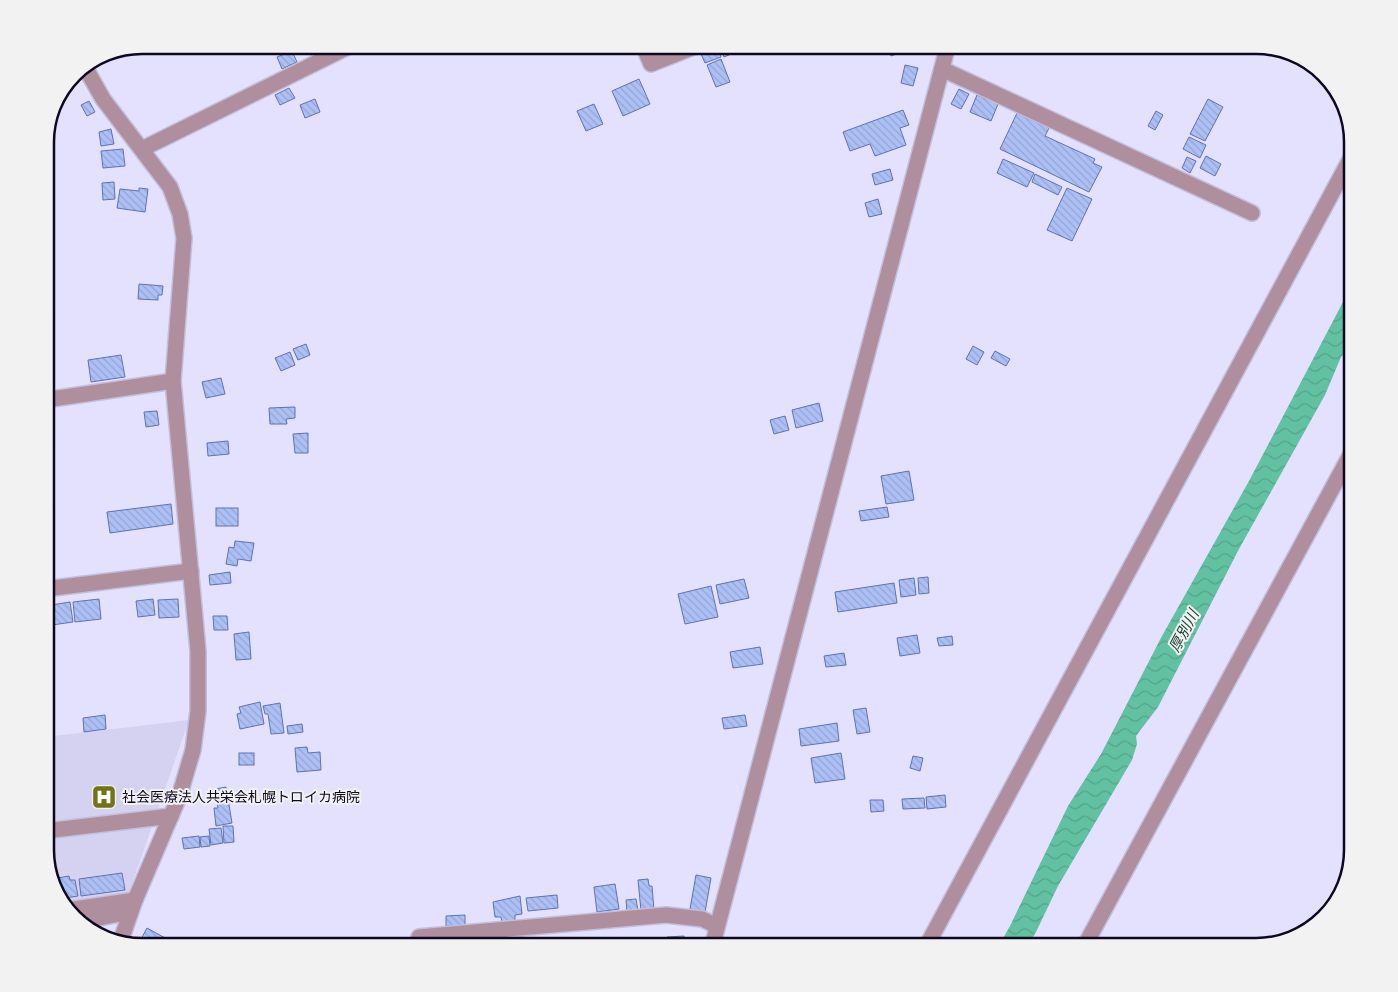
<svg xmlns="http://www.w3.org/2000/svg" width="1398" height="992" font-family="'DejaVu Sans','Noto Sans JP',sans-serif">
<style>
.built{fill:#d5d2f1}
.water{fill:url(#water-waves)}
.building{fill:url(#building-back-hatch);stroke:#5e72b0}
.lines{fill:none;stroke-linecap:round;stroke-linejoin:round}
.minor-casing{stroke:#c2bedb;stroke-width:18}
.minor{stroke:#af8e9d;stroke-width:15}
.labels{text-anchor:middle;stroke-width:4;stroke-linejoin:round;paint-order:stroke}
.poi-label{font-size:14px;fill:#0d0720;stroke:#f2f2f2;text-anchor:start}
.water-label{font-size:15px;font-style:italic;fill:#123d30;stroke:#f2f2f2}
.rim{fill:none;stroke:#0d0720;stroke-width:2.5}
</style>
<defs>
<pattern id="water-waves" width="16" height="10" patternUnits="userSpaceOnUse" patternTransform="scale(1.25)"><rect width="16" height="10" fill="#62c1a1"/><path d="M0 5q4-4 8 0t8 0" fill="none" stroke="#54a48a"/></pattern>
<pattern id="building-back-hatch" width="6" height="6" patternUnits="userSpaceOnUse" patternTransform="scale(1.25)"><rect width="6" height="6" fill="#adc0f6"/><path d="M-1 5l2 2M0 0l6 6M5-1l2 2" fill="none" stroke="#94a4d3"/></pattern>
</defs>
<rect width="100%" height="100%" fill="#e4e1ff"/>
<!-- built -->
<path class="built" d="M189 720 124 907 75 918 58 898 45 856V737Z"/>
<!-- water -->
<path class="water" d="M1353 283V342L1341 357 1325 395 1239 549 1158 707 1136 736 1137 744 1132 760 1058 886 1036 932 1027 947H998L1010 926 1068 806 1101 754 1162 636 1249 481Z"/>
<!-- building -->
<g class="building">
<path d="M720 45H733L736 52 724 57Z"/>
<path d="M788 45H802L803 50 791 54Z"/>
<path d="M805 45H829L808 53Z"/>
<path d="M886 45H921L891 56Z"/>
<path d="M717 47 721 57 705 63 701 54Z"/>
<path d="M292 51 297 62 282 69 277 57Z"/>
<path d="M721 59 730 82 716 87 707 65Z"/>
<path d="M905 65 918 68 913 86 901 83Z"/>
<path d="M639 79 650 104 623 116 612 91Z"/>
<path d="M289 88 295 98 280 105 275 95Z"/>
<path d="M959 89 969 94 961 109 951 104Z"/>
<path d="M977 95 998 104 991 121 970 112Z"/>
<path d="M57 97 59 106 53 108 55 99Z"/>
<path d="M315 99 320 112 305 118 300 105Z"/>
<path d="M1208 99 1223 107 1205 141 1190 134Z"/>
<path d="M89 101 95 112 87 116 81 105Z"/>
<path d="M594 104 603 124 586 131 577 111Z"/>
<path d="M903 110 909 125 900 128 906 145 875 156 870 144 850 151 843 132Z"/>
<path d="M1156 111 1163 115 1155 130 1148 126Z"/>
<path d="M1017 113 1049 128 1045 136 1095 159 1093 163 1102 167 1089 192 1000 149Z"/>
<path d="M111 129 114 144 101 146 99 132Z"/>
<path d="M1189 137 1206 145 1200 158 1183 149Z"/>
<path d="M123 149 125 166 103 168 101 151Z"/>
<path d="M1206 156 1221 164 1215 176 1200 168Z"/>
<path d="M1187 157 1196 161 1190 173 1182 168Z"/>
<path d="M1003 159 1034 173 1027 187 997 173Z"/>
<path d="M890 169 893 180 875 185 872 174Z"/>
<path d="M1035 174 1062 187 1058 195 1032 182Z"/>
<path d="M114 182 115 199 103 200 102 183Z"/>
<path d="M139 188 148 189 145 212 117 208 120 189 139 191Z"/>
<path d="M1067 188 1092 199 1072 241 1047 230Z"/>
<path d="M878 199 882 214 869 217 865 203Z"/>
<path d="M139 284 163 286 162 295H158V300L138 299Z"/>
<path d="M306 344 310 355 298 360 293 349Z"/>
<path d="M973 346 984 352 977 365 966 359Z"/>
<path d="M995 351 1010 359 1006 366 991 358Z"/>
<path d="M290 352 295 365 281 371 275 358Z"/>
<path d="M121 355 125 377 91 382 88 360Z"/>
<path d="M221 378 225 394 206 398 202 382Z"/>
<path d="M819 403 823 421 796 428 792 410Z"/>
<path d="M295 407V418L286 419 287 424H270L269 408Z"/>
<path d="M157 411 159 425 146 427 144 412Z"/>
<path d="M785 416 789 430 774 434 770 420Z"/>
<path d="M45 431 48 445H45Z"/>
<path d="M308 433V453H295L293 434Z"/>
<path d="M228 441 229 454 208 456 207 443Z"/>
<path d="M909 471 914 500 886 504 881 476Z"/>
<path d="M171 504 173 524 110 533 107 512Z"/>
<path d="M887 507 889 517 861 521 859 511Z"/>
<rect x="216" y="508" width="22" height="18"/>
<path d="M235 541 254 543 251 561 238 559 237 566 226 564 229 547 234 548Z"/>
<path d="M230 572 231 583 210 585 209 575Z"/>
<path d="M928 577 929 593 919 594 918 578Z"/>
<path d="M914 578 916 595 901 597 899 580Z"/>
<path d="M744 579 749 598 720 604 716 585Z"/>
<path d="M894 583 897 603 838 612 835 592Z"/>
<path d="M711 586 718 617 685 624 678 594Z"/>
<path d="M99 599 101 619 75 622 73 602Z"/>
<path d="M153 599 155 615 138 617 136 601Z"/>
<path d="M178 599 179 617 159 618 158 600Z"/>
<path d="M70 602 73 622 45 626V606Z"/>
<path d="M213 616H227L228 630H214Z"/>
<path d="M249 632 251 659 236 660 234 634Z"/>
<path d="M917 635 920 653 900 656 897 638Z"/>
<path d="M952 636 953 645 939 646 937 638Z"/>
<path d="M760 647 763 664 733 668 730 652Z"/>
<path d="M844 653 846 665 826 667 824 656Z"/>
<path d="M260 702 264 724 240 729 237 714 241 713 239 707Z"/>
<path d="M280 703 284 733 271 734 268 714H265L263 706Z"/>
<path d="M866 708 870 732 857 734 853 710Z"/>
<path d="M105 715 106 729 84 732 83 718Z"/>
<path d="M745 715 747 726 724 729 722 718Z"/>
<path d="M837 723 839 741 801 746 799 729Z"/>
<path d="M302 724 303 732 288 734 287 726Z"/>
<path d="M307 747 308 753 320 752 321 770 297 772 295 748Z"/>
<rect x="239" y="753" width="15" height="12"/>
<path d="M841 753 845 779 815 783 811 758Z"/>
<path d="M913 756 923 758 920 771 910 768Z"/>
<path d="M45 776 51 817 45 818Z"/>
<path d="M226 787 232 823 216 826 214 808H218L215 789Z"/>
<path d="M945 795 946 807 927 809 926 797Z"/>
<path d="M924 798 925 808 903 809 902 799Z"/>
<path d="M870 800H883L884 811 871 812Z"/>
<path d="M223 826H233L234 842 224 843Z"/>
<path d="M221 828 223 843 211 845 209 829Z"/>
<path d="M199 836 200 847 184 849 182 838Z"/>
<path d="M209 836 210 846 201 847 200 837Z"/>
<path d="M122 873 125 890 81 896 79 879Z"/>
<path d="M696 875 711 878 705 912 690 909Z"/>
<path d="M69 876 70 880H75L78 896 59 899 52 879Z"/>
<path d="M648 879 649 886H652L654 910 641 911 638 880Z"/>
<path d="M615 884 619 909 597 912 594 887Z"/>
<path d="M557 895 558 908 528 911 526 898Z"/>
<path d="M520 896 522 914 515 915V921L502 922 501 917H495L493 902Z"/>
<path d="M636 899 638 911 627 912 626 900Z"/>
<path d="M465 915V925L446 926V916Z"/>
<path d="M88 928 107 931 106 935 88 929Z"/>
<path d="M147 928 167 939 162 947H147L139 943Z"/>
<path d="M684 936V947H667V937Z"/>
<path d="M522 937V947H490V940Z"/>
<path d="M459 942 460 947H447V943Z"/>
</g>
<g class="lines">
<defs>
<g id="minor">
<path d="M643 45 651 64 699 45"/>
<path d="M85 67 103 99 170 187 180 214 184 238 173 381 198 651V711L193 750 179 797 135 900 121 940"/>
<path d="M942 69 1252 213"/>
<path d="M142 149 352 45"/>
<path d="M45 400 173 381"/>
<path d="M45 589 191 571"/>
<path d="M45 831 171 816"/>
<path d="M68 910 135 900"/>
<path d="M79 922 130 912"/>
<path d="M419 937 666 915 702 919 717 926"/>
<path d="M712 947 948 45"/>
<path d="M926 947 1353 154"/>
<path d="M1084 947 1353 450"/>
</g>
</defs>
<!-- minor casing -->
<use href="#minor" class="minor-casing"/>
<!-- minor -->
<use href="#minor" class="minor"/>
</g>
<!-- icons -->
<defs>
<symbol id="hospital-square" viewBox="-11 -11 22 22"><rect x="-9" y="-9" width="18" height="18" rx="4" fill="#727217" stroke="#f2f2f2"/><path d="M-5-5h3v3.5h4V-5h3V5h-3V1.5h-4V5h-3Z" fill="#fff"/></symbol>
</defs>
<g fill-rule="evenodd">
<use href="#hospital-square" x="90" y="783" width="28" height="28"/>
</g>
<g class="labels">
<!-- poi labels -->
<g class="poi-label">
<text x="122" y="802">社会医療法人共栄会札幌トロイカ病院</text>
</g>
<!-- water labels -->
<g class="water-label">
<text transform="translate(1184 631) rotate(-62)" y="5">厚別川</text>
</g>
</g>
<!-- crop -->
<path d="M0 0H1398V992H0ZM142 54H1256A88 88 0 0 1 1344 142V850A88 88 0 0 1 1256 938H142A88 88 0 0 1 54 850V142A88 88 0 0 1 142 54Z" fill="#f2f2f2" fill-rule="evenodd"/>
<path class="rim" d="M142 54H1256A88 88 0 0 1 1344 142V850A88 88 0 0 1 1256 938H142A88 88 0 0 1 54 850V142A88 88 0 0 1 142 54Z"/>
</svg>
